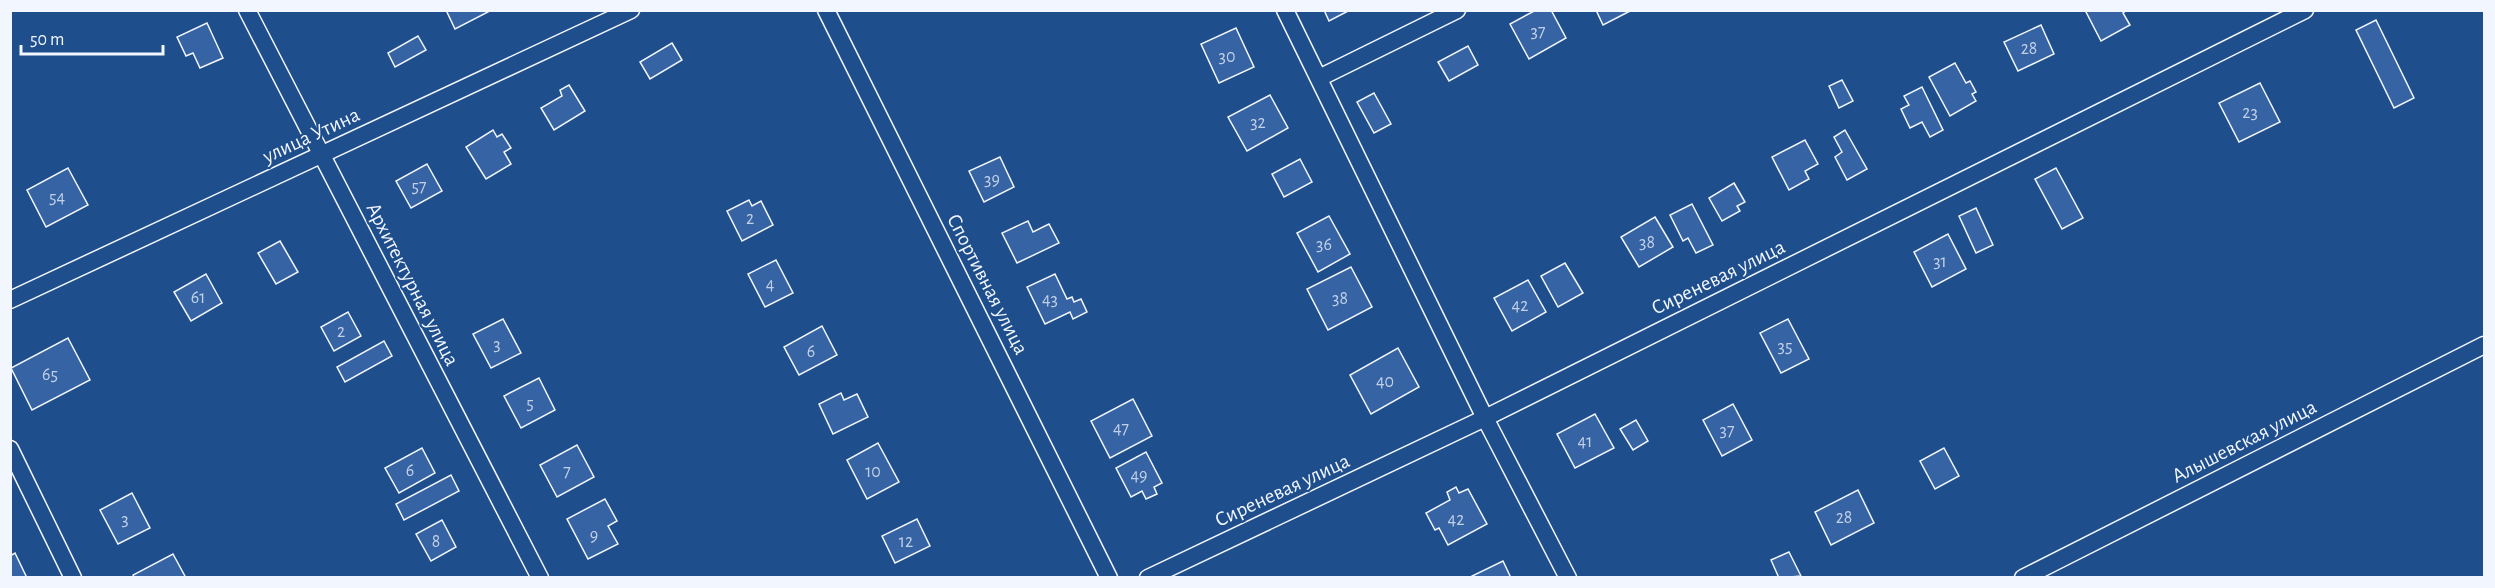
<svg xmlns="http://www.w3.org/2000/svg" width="2495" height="588" font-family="'Alegreya Sans',sans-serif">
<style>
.building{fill:#3563a3;stroke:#f2f6ff;stroke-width:1.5}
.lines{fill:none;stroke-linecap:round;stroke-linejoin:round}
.minor-casing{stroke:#f2f6ff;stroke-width:19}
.minor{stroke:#1f4e8c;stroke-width:16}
.labels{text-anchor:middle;stroke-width:4.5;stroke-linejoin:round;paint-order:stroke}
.number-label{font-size:18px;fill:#c3d1e8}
.street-label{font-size:21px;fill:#f2f6ff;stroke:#1f4e8c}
</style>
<rect width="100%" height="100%" fill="#1f4e8c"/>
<!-- building -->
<g class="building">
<path d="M446 10H487L488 12 455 29Z"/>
<path d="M1324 10H1350L1329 21Z"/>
<path d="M1536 10H1551L1566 38 1529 59 1510 24Z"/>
<path d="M1596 10H1632L1603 25Z"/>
<path d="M2085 10H2127L2123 13 2130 25 2101 41Z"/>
<path d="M2376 20 2414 98 2394 108 2356 30Z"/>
<path d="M207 23 223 58 200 68 193 53 186 56 177 37Z"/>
<path d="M2041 25 2054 54 2018 71 2004 42Z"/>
<path d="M1236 28 1254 67 1219 83 1201 44Z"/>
<path d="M418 36 426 50 395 67 388 53Z"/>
<path d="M672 43 682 60 650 79 640 62Z"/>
<path d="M1468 46 1478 65 1449 81 1438 62Z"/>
<path d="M1955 63 1966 83 1970 81 1976 92 1972 94 1976 101 1950 116 1929 77Z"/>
<path d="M1842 80 1853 101 1839 108 1829 86Z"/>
<path d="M2260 83 2280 122 2239 142 2219 103Z"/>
<path d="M569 85 585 111 554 130 541 108 562 96 560 90Z"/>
<path d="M1922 87 1943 130 1930 137 1922 122 1910 128 1901 109 1909 105 1904 96Z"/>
<path d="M1374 93 1391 124 1374 133 1357 102Z"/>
<path d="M1270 95 1288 128 1247 151 1228 117Z"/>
<path d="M493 130 497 137 502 134 511 148 504 152 511 164 486 179 466 147Z"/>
<path d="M1845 130 1867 169 1847 180 1835 157 1842 152 1834 137Z"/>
<path d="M1805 140 1818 164 1805 171 1809 179 1789 190 1772 157Z"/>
<path d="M1000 157 1014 187 984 202 969 171Z"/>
<path d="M1300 159 1312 182 1284 197 1272 174Z"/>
<path d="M427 164 442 191 411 208 396 181Z"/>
<path d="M68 168 88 205 46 227 27 190Z"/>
<path d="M2056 168 2083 218 2062 229 2035 179Z"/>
<path d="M1734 183 1745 202 1737 206 1740 211 1722 221 1709 198Z"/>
<path d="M749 200 752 206 761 201 773 225 742 241 727 211Z"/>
<path d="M1692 204 1713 245 1696 253 1688 238 1683 241 1670 215Z"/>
<path d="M1976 208 1993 245 1976 253 1959 216Z"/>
<path d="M1329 216 1350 254 1318 272 1297 233Z"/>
<path d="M1655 217 1673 247 1639 267 1621 237Z"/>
<path d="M1028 221 1033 232 1049 224 1059 243 1017 263 1002 233Z"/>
<path d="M1948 234 1966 269 1932 287 1914 252Z"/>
<path d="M280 241 298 272 276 284 258 253Z"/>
<path d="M776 260 793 293 765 307 748 274Z"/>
<path d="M1565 263 1583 293 1558 307 1541 276Z"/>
<path d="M1351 267 1372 307 1328 330 1307 289Z"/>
<path d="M206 274 222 303 191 321 174 292Z"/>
<path d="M1055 274 1067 299 1072 297 1074 302 1081 299 1087 312 1073 319 1070 312 1045 324 1027 287Z"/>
<path d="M1528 280 1546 312 1512 331 1494 298Z"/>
<path d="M348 312 361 336 334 351 321 327Z"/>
<path d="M503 319 521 353 491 368 473 334Z"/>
<path d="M1788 319 1809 359 1781 373 1760 333Z"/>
<path d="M822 326 837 355 799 375 784 347Z"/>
<path d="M68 338 90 380 32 410 11 368Z"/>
<path d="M384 341 392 356 345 382 337 367Z"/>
<path d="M1398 348 1419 387 1371 414 1350 375Z"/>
<path d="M539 378 555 410 521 428 504 396Z"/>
<path d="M841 393 844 400 857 394 868 417 833 434 819 404Z"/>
<path d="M1133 399 1152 436 1110 458 1091 421Z"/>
<path d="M1733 404 1752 440 1722 456 1703 420Z"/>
<path d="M1595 414 1614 448 1575 468 1557 434Z"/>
<path d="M1636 420 1648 441 1633 450 1620 429Z"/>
<path d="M878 443 899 482 867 499 847 460Z"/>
<path d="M577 445 594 477 557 497 540 465Z"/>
<path d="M422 448 435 473 399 493 385 468Z"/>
<path d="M1944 448 1959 476 1935 489 1920 461Z"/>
<path d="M1146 452 1162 483 1154 487 1157 494 1146 499 1142 491 1131 497 1116 468Z"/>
<path d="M451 475 459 491 404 520 396 504Z"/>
<path d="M1456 487 1459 493 1468 489 1487 524 1448 545 1439 528 1435 530 1426 513 1450 500 1447 492Z"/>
<path d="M1858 490 1874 523 1831 545 1815 512Z"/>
<path d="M132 493 150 528 118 544 100 510Z"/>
<path d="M605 499 617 521 608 526 618 544 588 559 567 519Z"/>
<path d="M917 519 930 546 895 563 882 536Z"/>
<path d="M442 520 456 547 431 561 416 534Z"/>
<path d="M1789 552 1801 576 1779 578 1771 560Z"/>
<path d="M15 553 27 578H10V556Z"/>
<path d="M173 554 186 578H134L133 575Z"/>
<path d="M1503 561 1511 578H1473L1472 576Z"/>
</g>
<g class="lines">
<defs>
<g id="minor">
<path d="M247 10 540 578"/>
<path d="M826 10 1109 578"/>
<path d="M1285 10 1485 418 1568 578"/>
<path d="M1319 78 1457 10"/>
<path d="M10 300 631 10"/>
<path d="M10 449 73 578"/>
<path d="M1148 578 1485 418 2305 10"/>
<path d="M2023 578 2484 345"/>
</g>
</defs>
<!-- minor casing -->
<use href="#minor" class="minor-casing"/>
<!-- minor -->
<use href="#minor" class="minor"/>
</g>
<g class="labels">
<!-- number labels -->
<g class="number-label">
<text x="1538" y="37">37</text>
<text x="2029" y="54">28</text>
<text x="1227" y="62">30</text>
<text x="2250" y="118">23</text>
<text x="1258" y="128">32</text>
<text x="992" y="185">39</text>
<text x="419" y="192">57</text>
<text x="57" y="203">54</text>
<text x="750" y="224">2</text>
<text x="1647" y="248">38</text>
<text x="1324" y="250">36</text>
<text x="1940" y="267">31</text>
<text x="770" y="290">4</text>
<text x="198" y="303">61</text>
<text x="1340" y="304">38</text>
<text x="1050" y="305">43</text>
<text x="1520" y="311">42</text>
<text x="341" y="337">2</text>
<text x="497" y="350">3</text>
<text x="1785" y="352">35</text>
<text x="811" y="357">6</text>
<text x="50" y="380">65</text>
<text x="1385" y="387">40</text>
<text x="530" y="409">5</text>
<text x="1121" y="434">47</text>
<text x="1727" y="436">37</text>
<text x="1585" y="447">41</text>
<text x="410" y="476">6</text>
<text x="567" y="477">7</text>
<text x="873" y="477">10</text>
<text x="1139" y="481">49</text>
<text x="1844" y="523">28</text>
<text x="125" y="525">3</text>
<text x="1456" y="525">42</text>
<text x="594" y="541">9</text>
<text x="436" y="547">8</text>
<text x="906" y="547">12</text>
</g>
<!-- street labels -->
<g class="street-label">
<text transform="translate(311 135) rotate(-25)" y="7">улица Утина</text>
<text transform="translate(1718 277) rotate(-26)" y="7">Сиреневая улица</text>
<text transform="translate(413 284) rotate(63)" y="7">Архитектурная улица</text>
<text transform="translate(988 284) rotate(63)" y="7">Спортивная улица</text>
<text transform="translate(2244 441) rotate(-27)" y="7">Алышевская улица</text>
<text transform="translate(1282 490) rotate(-25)" y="7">Сиреневая улица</text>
</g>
</g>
<!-- border -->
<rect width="2495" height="588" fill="none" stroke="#f2f6ff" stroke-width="24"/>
<!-- scale -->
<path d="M21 45v9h142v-9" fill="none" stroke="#f2f6ff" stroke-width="3"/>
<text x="30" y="45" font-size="18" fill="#f2f6ff" stroke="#1f4e8c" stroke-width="4.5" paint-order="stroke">50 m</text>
</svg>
